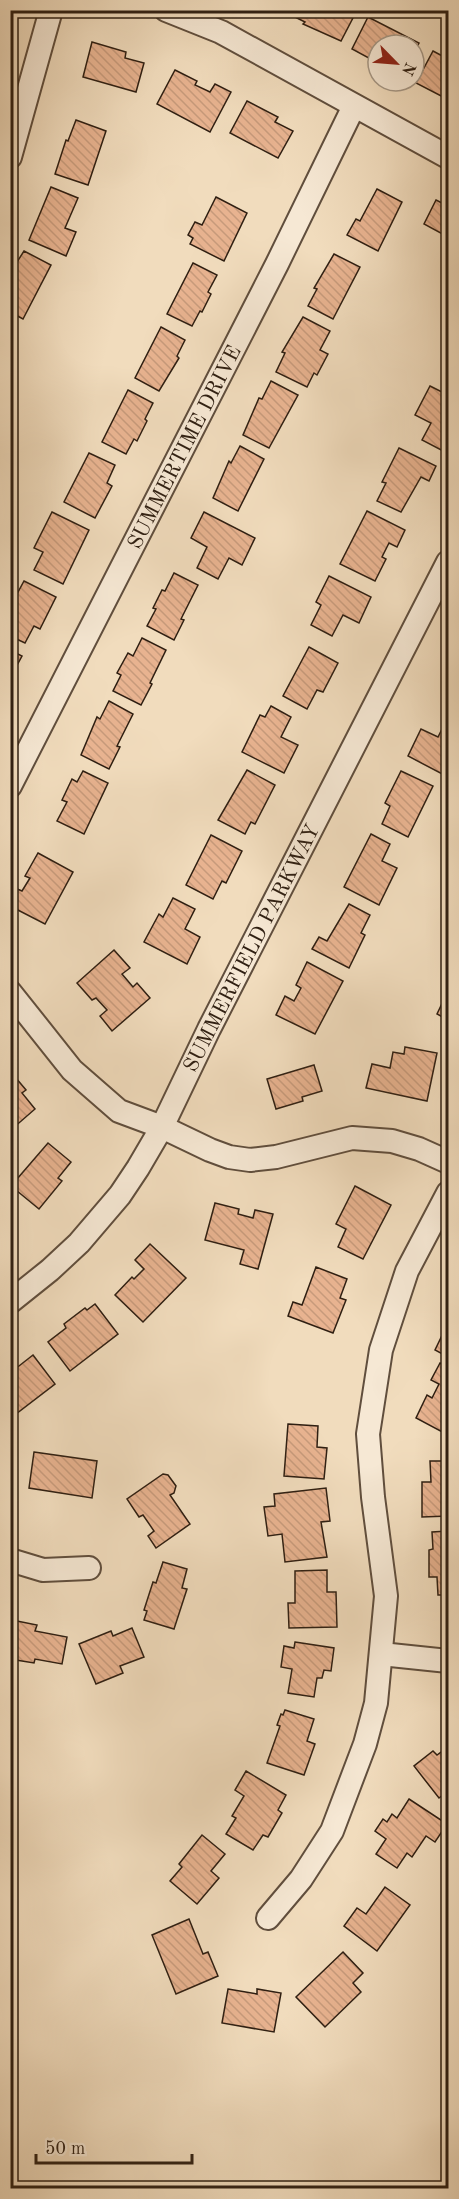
<svg xmlns="http://www.w3.org/2000/svg" width="459" height="2199" font-family="'Old Standard TT',serif">
<style>
.building{fill:url(#building-back-hatch);stroke:#2f1f12;stroke-width:1.5}
.lines{fill:none;stroke-linecap:round;stroke-linejoin:round}
.minor-casing{stroke:#604e3d;stroke-width:26}
.minor{stroke:#f6e8d4;stroke-width:22}
.labels{text-anchor:middle;stroke-width:4.5;stroke-linejoin:round;paint-order:stroke}
.street-label{font-size:21px;fill:#2f1f12;stroke:#f6e8d4}
</style>
<defs>
<pattern id="building-back-hatch" width="6" height="6" patternUnits="userSpaceOnUse" patternTransform="scale(1.5)"><rect width="6" height="6" fill="#e8b390"/><path d="M-1 5l2 2M0 0l6 6M5-1l2 2" fill="none" stroke="#c79a7b"/></pattern>
</defs>
<rect width="100%" height="100%" fill="#f1dcbd"/>
<filter id="stains"><feTurbulence type="fractalNoise" baseFrequency=".00333" numOctaves="4"/><feColorMatrix values="0 0 0 0 .2 0 0 0 0 .09 0 0 0 0 .02 0 0 0 .5 -.17"/></filter>
<radialGradient id="worn" r=".72"><stop offset=".6" stop-color="#630" stop-opacity="0"/><stop offset="1" stop-color="#630" stop-opacity=".3"/></radialGradient>
<!-- building -->
<g class="building">
<path d="M290 10H348L355 14 341 41 303 24 305 22 289 14Z"/>
<path d="M368 17 419 43 414 52V45H378V63L352 49Z"/>
<path d="M92 42 126 52 125 58 144 63 136 92 83 77Z"/>
<path d="M433 51 448 59 447 99 416 83Z"/>
<path d="M175 70 197 81 195 85 210 92 215 84 231 92 210 132 157 104Z"/>
<path d="M247 101 278 117 275 122 293 131 278 158 230 133Z"/>
<path d="M76 120 106 131 88 185 55 174 66 140 68 141Z"/>
<path d="M51 187 78 198 65 228 76 232 66 256 29 240Z"/>
<path d="M377 189 402 202 378 251 347 235 356 219 360 221Z"/>
<path d="M216 197 247 213 224 261 190 244 193 238 188 235 195 222 202 225Z"/>
<path d="M436 200 448 206V237L424 224Z"/>
<path d="M24 251 51 265 23 319 10 312V273Z"/>
<path d="M334 254 360 267 333 319 308 306 317 289 314 288Z"/>
<path d="M193 263 217 275 208 292 211 294 202 312 200 311 192 326 167 314Z"/>
<path d="M303 317 330 331 320 350 328 354 317 375 314 373 307 387 276 372 285 353 282 352Z"/>
<path d="M161 327 185 340 177 356 179 358 159 391 135 378Z"/>
<path d="M271 381 298 395 269 448 243 435 259 398 262 399Z"/>
<path d="M430 386 448 395V445L445 452 422 440 431 423 415 415Z"/>
<path d="M128 390 153 403 145 419 147 421 137 441 134 439 126 454 102 442Z"/>
<path d="M240 446 264 459 238 511 213 498 229 461 231 463Z"/>
<path d="M399 448 436 466 429 481 421 477 401 512 377 501 386 483 382 482Z"/>
<path d="M89 453 115 465 107 483 112 486 95 518 64 502Z"/>
<path d="M367 511 405 530 397 547 389 543 382 557 386 559 375 581 340 564Z"/>
<path d="M52 512 89 530 63 584 34 570 43 552 34 548Z"/>
<path d="M204 512 255 538 242 565 229 558 218 579 197 568 207 547 191 538Z"/>
<path d="M174 573 198 585 181 619 184 620 174 640 147 626 156 609 153 608 162 590 165 591Z"/>
<path d="M329 576 371 597 359 623 343 615 332 636 311 625 321 605 316 602Z"/>
<path d="M24 581 56 597 40 629 34 626 25 643 10 636V607Z"/>
<path d="M142 638 166 650 150 683 152 684 141 705 113 691 121 675 117 673 128 653 133 656Z"/>
<path d="M309 647 338 663 323 692 317 690 307 709 283 696Z"/>
<path d="M10 650 22 656 10 678Z"/>
<path d="M109 701 133 714 117 746 120 747 109 769 81 755 97 717 100 719Z"/>
<path d="M271 706 291 717 281 737 298 745 284 773 242 752 260 715 265 717Z"/>
<path d="M448 717V777L408 756 421 729 438 737Z"/>
<path d="M247 770 275 785 255 824 251 822 245 834 218 820Z"/>
<path d="M83 771 108 783 84 834 57 821 67 802 62 800 72 779 77 782Z"/>
<path d="M401 771 433 786 408 837 382 824 390 806 385 803Z"/>
<path d="M371 834 390 844 382 861 397 868 379 905 344 887Z"/>
<path d="M211 835 242 851 226 883 222 881 213 899 186 885Z"/>
<path d="M38 853 73 872 45 924 10 906V896L15 888 22 891 30 878 25 876Z"/>
<path d="M173 898 195 909 185 929 200 937 187 964 144 942 159 914 163 917Z"/>
<path d="M349 904 370 915 361 933 365 935 349 968 312 949 319 937 327 941Z"/>
<path d="M114 950 130 968 122 974 133 987 137 983 150 998 112 1031 100 1016 107 1010 96 998 92 1000 77 983Z"/>
<path d="M307 962 343 981 315 1034 276 1015 285 996 294 1001 301 988 296 985Z"/>
<path d="M448 991V1020L437 1014Z"/>
<path d="M405 1047 437 1053 427 1101 366 1088 372 1064 390 1068 393 1052 404 1054Z"/>
<path d="M314 1065 322 1091 302 1097 303 1101 276 1109 267 1079Z"/>
<path d="M10 1071 26 1090 22 1093 35 1109 12 1129Z"/>
<path d="M48 1143 71 1162 58 1178 62 1181 39 1209 11 1186Z"/>
<path d="M355 1186 391 1205 363 1259 338 1247 346 1229 336 1224Z"/>
<path d="M215 1203 239 1209 238 1214 253 1218 255 1210 273 1214 258 1269 240 1264 244 1250 205 1240Z"/>
<path d="M150 1244 186 1278 143 1322 115 1295 132 1277 134 1279 144 1269 135 1260Z"/>
<path d="M316 1267 347 1279 340 1298 346 1300 333 1333 288 1316 293 1302 302 1305Z"/>
<path d="M95 1304 118 1334 70 1371 48 1342 66 1328 64 1324 85 1308 87 1310Z"/>
<path d="M448 1323V1357L435 1350Z"/>
<path d="M33 1355 55 1384 12 1417 10 1373Z"/>
<path d="M440 1363 448 1368V1435L416 1418 427 1395 432 1398 439 1384 431 1380Z"/>
<path d="M288 1424 318 1426 317 1447 327 1448 324 1479 284 1476Z"/>
<path d="M34 1452 97 1461 92 1498 29 1488Z"/>
<path d="M430 1461H448V1516L422 1517V1482H431Z"/>
<path d="M163 1474 168 1475 176 1486 174 1493 170 1495 190 1524 156 1548 148 1536 154 1531 143 1515 139 1517 127 1499Z"/>
<path d="M326 1488 330 1521 321 1522 327 1557 285 1562 282 1534 268 1536 264 1507 275 1506 274 1494Z"/>
<path d="M448 1531V1595H438L437 1577H429V1550L433 1549 432 1532Z"/>
<path d="M163 1562 187 1569 182 1588 187 1589 174 1629 144 1620 147 1611 144 1610 153 1582 156 1583Z"/>
<path d="M327 1570V1592H336L337 1627 289 1628 288 1603H295V1571Z"/>
<path d="M12 1620 37 1625 35 1631 67 1637 62 1664 35 1659 34 1663 10 1659Z"/>
<path d="M132 1628 144 1657 120 1666 123 1673 96 1684 79 1644 111 1631 113 1636Z"/>
<path d="M295 1642 334 1648 331 1671 324 1670 322 1678H317L314 1697 288 1693 292 1669 281 1667 284 1646 294 1648Z"/>
<path d="M285 1710 314 1719 307 1741 315 1744 304 1775 267 1763 280 1726 277 1725 281 1714 283 1715Z"/>
<path d="M448 1747V1791L439 1798 414 1766 433 1751 437 1755Z"/>
<path d="M246 1771 286 1795 278 1810 282 1813 268 1837 263 1835 253 1850 226 1834 236 1818 232 1816 244 1796 235 1790Z"/>
<path d="M409 1799 447 1824 435 1842 426 1836 412 1857 407 1853 397 1868 376 1854 386 1839 375 1831 383 1819 387 1822 392 1814 397 1818Z"/>
<path d="M202 1835 225 1854 211 1871 219 1878 197 1904 170 1881 182 1867 179 1864Z"/>
<path d="M385 1887 410 1905 377 1951 344 1926 357 1908 366 1914Z"/>
<path d="M189 1919 203 1954 208 1952 218 1976 176 1994 152 1935Z"/>
<path d="M343 1952 363 1973 353 1983 361 1992 325 2027 296 1997Z"/>
<path d="M228 1989 257 1994V1989L281 1993 274 2032 222 2023Z"/>
</g>
<g class="lines">
<defs>
<g id="minor">
<path d="M166 10 221 32 448 157"/>
<path d="M10 157 51 10"/>
<path d="M10 786 277 264 354 106"/>
<path d="M10 992 72 1070 119 1111 162 1127 210 1150 229 1157 250 1160 276 1157 352 1138 392 1141 419 1149 448 1162"/>
<path d="M10 1302 50 1270 79 1243 120 1195 138 1168 162 1127 209 1029 448 562"/>
<path d="M10 1560 43 1570 89 1568"/>
<path d="M381 1654 448 1661"/>
<path d="M268 1918 301 1879 332 1831 365 1744 376 1703 386 1596 373 1497 368 1434 381 1350 407 1271 448 1193"/>
</g>
</defs>
<!-- minor casing -->
<use href="#minor" class="minor-casing"/>
<!-- minor -->
<use href="#minor" class="minor"/>
</g>
<g class="labels">
<!-- street labels -->
<g class="street-label">
<text transform="translate(184 447) rotate(-63)" y="7">SUMMERTIME DRIVE</text>
<text transform="translate(251 948) rotate(-63)" y="7">SUMMERFIELD PARKWAY</text>
</g>
</g>
<!-- margin -->
<rect width="459" height="2199" fill="none" stroke="#f1dcbd" stroke-width="36"/>
<rect x="12" y="12" width="435" height="2175" fill="none" stroke="#2f1f12" stroke-width="3"/>
<rect x="18" y="18" width="423" height="2163" fill="none" stroke="#2f1f12" stroke-width="1.5"/>
<!-- north arrow -->
<g transform="translate(396 63) rotate(115)"><circle r="28" fill="#f6e8d4" stroke="#a69886" stroke-width="1.5"/>
<path d="M0-4.5L10 22L0 15L-10 22Z" fill="#8f2418"/>
<text y="-9" font-size="16" font-weight="bold" text-anchor="middle" fill="#2f1f12">N</text>
</g>
<!-- scale -->
<path d="M36 2154v9h156v-9" fill="none" stroke="#2f1f12" stroke-width="3"/>
<text x="45" y="2154" font-size="18" fill="#2f1f12" stroke="#f6e8d4" stroke-width="4.5" paint-order="stroke">50 m</text>
<rect width="100%" height="100%" filter="url(#stains)"/>
<rect width="100%" height="100%" fill="url(#worn)"/>
</svg>
